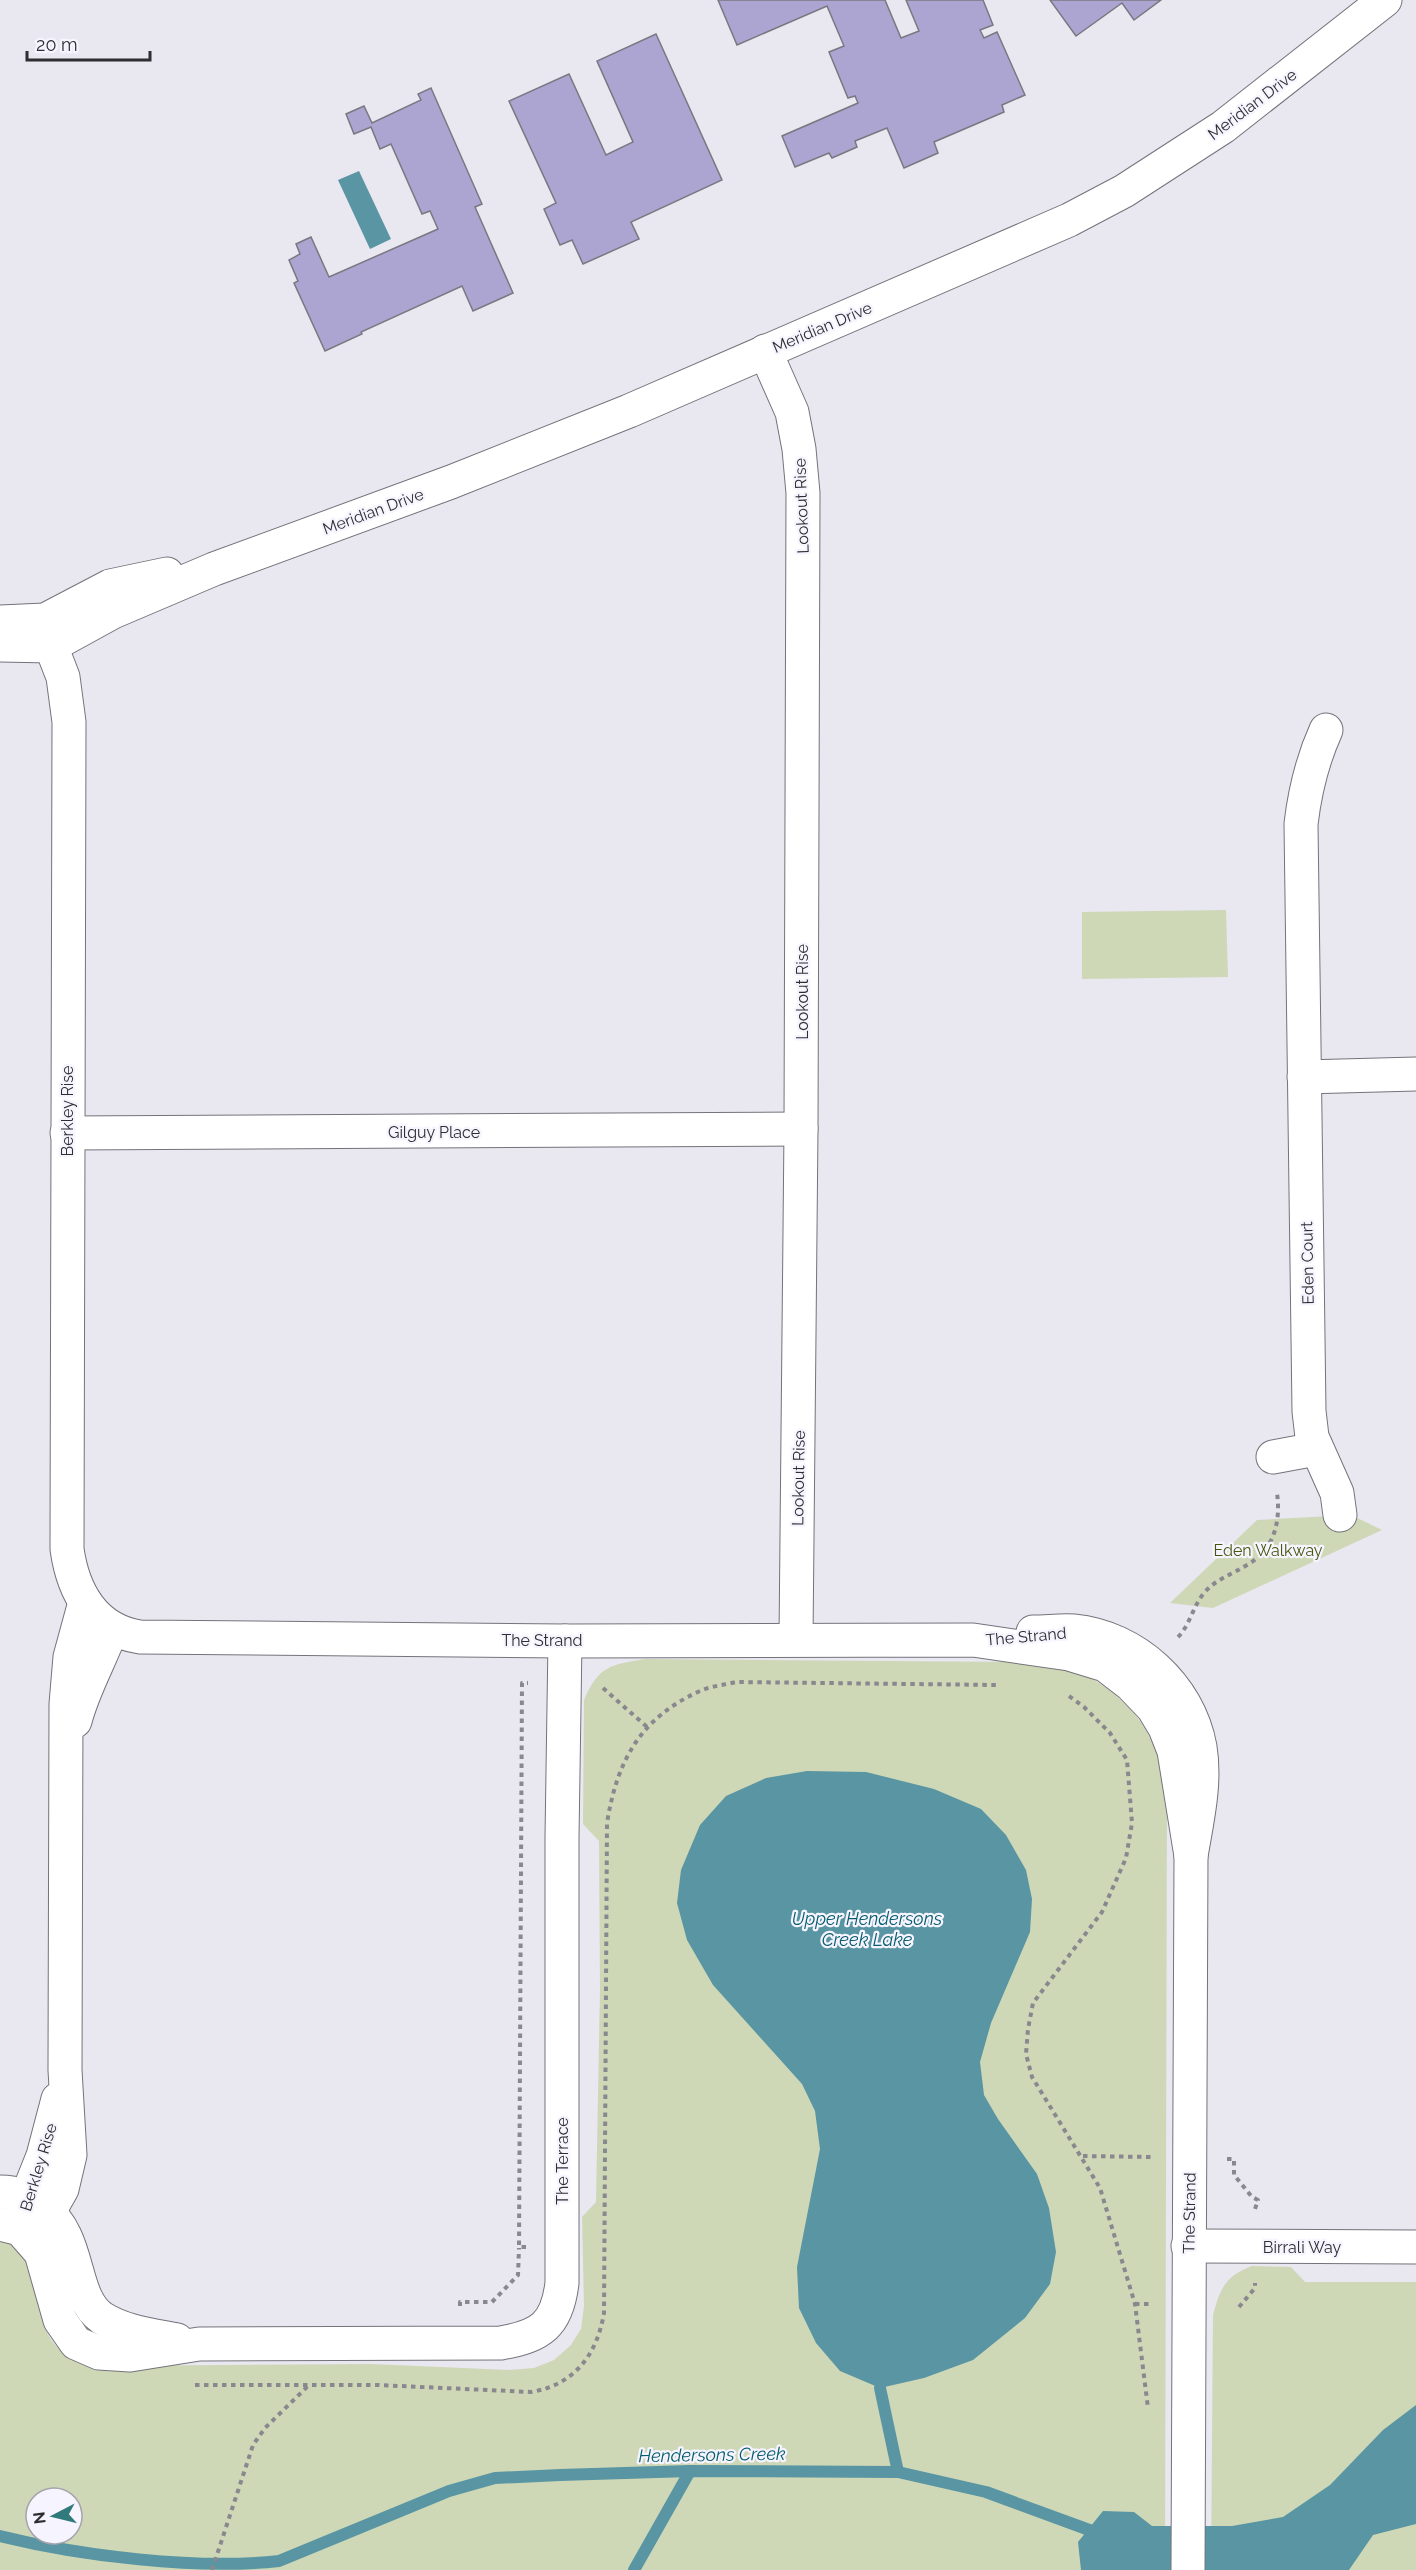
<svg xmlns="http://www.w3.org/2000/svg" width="1416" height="2570" font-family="Raleway,sans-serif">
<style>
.green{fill:#ced8b7;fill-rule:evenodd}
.water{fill:#5995a3}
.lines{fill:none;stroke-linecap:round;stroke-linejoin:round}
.stream{stroke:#5995a3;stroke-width:12}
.building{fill:#aca4d1;stroke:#797880;stroke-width:1.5}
.minor-casing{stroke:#74737b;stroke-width:35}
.path{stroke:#89888e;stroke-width:4;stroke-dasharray:4.5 4.5;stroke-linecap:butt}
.minor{stroke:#fff;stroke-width:33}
.labels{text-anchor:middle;stroke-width:4.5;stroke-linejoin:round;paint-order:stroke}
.street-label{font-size:16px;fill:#2e2d30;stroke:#f6f4fe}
.park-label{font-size:16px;fill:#47560e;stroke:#f6f4fe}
.water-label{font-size:18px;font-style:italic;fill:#055d6d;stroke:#f6f4fe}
</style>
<rect width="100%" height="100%" fill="#e9e7f0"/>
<!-- green -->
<g class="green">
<path d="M1226 910 1228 977 1082 979V912Z"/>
<path d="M1351 1515 1382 1530 1213 1608 1170 1603 1257 1520Z"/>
<path d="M645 1659 1016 1662C1036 1665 1058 1666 1076 1672 1089 1676 1102 1684 1113 1693 1149 1723 1159 1751 1167 1796L1165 2570H0V2237C5 2240 11 2243 16 2247 24 2254 28 2265 31 2275 43 2318 40 2351 91 2366L371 2364 509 2370 534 2368 554 2360 571 2345 581 2329 584 2306 582 2217 596 2202 600 1989 599 1841 583 1824 584 1700C599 1665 611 1665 645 1659ZM36 2498H72V2534H36Z"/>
<path d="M1252 2266 1291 2267 1305 2282H1416V2570H1211L1213 2315C1220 2289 1225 2276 1252 2266Z"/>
</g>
<!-- water -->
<g class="water">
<path d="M359 171 391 239 370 249 338 180Z"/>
<path d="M807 1771 866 1772 934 1789 981 1809 1006 1835 1026 1870 1032 1899 1030 1932 991 2023 980 2062 984 2095 998 2119 1037 2174 1049 2208 1056 2252 1050 2284 1025 2318 973 2360 924 2378 880 2388 840 2371 816 2343 799 2308 797 2267 820 2149 815 2111 802 2084 713 1985 687 1940 677 1903 681 1870 700 1825 726 1796 766 1778Z"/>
<path d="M1416 2405V2524L1373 2535 1349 2570H1081L1078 2542 1103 2511 1134 2512 1152 2526H1232L1283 2517 1330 2485 1383 2430Z"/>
</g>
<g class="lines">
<!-- stream -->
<g class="stream">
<path d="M880 2388 898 2472"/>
<path d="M0 2536C81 2556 197 2570 279 2561L449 2491 495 2478 560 2475 690 2471 898 2472 986 2492 1103 2535"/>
<path d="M634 2570 690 2471"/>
</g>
</g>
<!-- building -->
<g class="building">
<path d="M718 0H885L901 38 919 31 906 0H983L993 25 980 30 984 38 997 32 1025 95 1002 105 1004 112 934 142 938 153 904 168 887 128 855 141 857 147 832 158 829 153 795 167 782 136 858 103 855 96 848 98 829 52 844 46 827 6 737 45Z"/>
<path d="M1050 0H1161L1134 20 1122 3 1076 36Z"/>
<path d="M656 34 722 180 631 222 639 239 583 264 572 240 560 245 544 209 556 203 509 101 569 74 606 155 633 142 597 61Z"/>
<path d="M431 88 482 204 475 207 513 293 473 311 462 286 361 332 362 334 325 351 294 283 298 281 289 260 300 254 296 244 311 237 329 277 438 229 430 211 422 214 391 144 380 149 371 127 354 134 346 114 364 106 372 123 421 100 418 94Z"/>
</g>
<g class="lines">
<defs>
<g id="minor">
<path d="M765 351 792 412 799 449 803 493 801 1129 796 1639"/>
<path d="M45 620 51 646 63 677 69 722 67 1549C73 1592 94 1630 140 1637L565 1641 973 1640 1069 1654 1105 1665 1131 1685 1153 1708 1165 1728 1174 1751 1191 1856"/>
<path d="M0 622 45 620 110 586 167 574"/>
<path d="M0 645 51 646 113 612 214 569 451 482 629 411 1069 220 1124 191 1223 127 1385 0"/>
<path d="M1326 730C1312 761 1305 790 1301 824L1309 1411 1312 1437 1337 1493 1340 1515"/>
<path d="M1304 1077 1416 1074"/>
<path d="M67 1133 801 1129"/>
<path d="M1273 1457 1316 1449"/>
<path d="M1033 1632C1047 1632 1061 1630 1074 1631 1135 1637 1189 1686 1200 1747 1206 1783 1197 1820 1191 1856L1188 2570"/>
<path d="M75 1721C83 1689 101 1659 112 1628"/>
<path d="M0 2192C18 2192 28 2197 42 2207 83 2238 70 2296 102 2318 124 2332 152 2335 177 2340"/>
<path d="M23 2216 27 2196 43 2156 58 2099"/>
<path d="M0 2224 20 2229 41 2253 60 2320 76 2343 99 2353 130 2355 199 2344 501 2343C541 2336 557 2325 562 2283V1837L565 1641"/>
<path d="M20 2229 49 2212 62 2189 70 2155 65 2070 66 1704 70 1657 85 1602"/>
<path d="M1188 2246 1416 2247"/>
</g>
</defs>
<!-- minor casing -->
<use href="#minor" class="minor-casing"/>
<!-- path -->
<g class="path">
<path d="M1178 1637C1190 1625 1193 1606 1204 1593 1216 1579 1231 1575 1247 1565 1274 1550 1281 1522 1277 1493"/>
<path d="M603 1688 647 1727"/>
<path d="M1069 1696 1084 1707 1110 1733 1127 1760 1132 1823 1126 1858 1102 1912 1033 2003 1028 2029 1026 2054 1032 2077 1100 2188 1135 2304 1148 2408"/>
<path d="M1083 2156 1153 2157"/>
<path d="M1227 2159H1234V2175L1252 2197 1258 2200 1255 2209"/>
<path d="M526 2247H519L522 1683H528"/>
<path d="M1135 2304H1152"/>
<path d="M460 2306V2302H492L518 2275 519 2248"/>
<path d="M1239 2307 1255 2288V2283"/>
<path d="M195 2385H378L531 2392C574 2385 597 2355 604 2313L607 1823C617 1761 640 1718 700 1691 711 1686 724 1685 736 1682L997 1685"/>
<path d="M212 2570 253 2445 265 2428 308 2386"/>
</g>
<!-- minor -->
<use href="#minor" class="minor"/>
</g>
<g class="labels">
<!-- street labels -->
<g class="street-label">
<text transform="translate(1252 104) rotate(-37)" y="6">Meridian Drive</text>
<text transform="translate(822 327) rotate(-23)" y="6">Meridian Drive</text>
<text transform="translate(801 506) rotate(-92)" y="6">Lookout Rise</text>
<text transform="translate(373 511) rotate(-20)" y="6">Meridian Drive</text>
<text transform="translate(802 992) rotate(-90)" y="6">Lookout Rise</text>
<text transform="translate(67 1111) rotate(-90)" y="6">Berkley Rise</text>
<text x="434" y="1138">Gilguy Place</text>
<text transform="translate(1307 1263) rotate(-91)" y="6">Eden Court</text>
<text transform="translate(798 1478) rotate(-89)" y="6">Lookout Rise</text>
<text transform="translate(1026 1636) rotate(-5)" y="6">The Strand</text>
<text x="542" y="1646">The Strand</text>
<text transform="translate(562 2161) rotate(-90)" y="6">The Terrace</text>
<text transform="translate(38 2167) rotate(-73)" y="6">Berkley Rise</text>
<text transform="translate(1189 2213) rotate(-89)" y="6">The Strand</text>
<text x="1302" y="2253">Birrali Way</text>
</g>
<!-- park labels -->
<g class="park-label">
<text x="1268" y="1556">Eden Walkway</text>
</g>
<!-- water labels -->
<g class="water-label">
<text x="867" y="1925">Upper Hendersons<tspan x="867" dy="21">Creek Lake</tspan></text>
<text transform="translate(712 2455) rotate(-1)" y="6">Hendersons Creek</text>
</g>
</g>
<!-- north arrow -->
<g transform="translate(54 2516) rotate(263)"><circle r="28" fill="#f6f4fe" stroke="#a6a4ac" stroke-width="1.5"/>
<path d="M0-4.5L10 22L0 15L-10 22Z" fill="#317a7b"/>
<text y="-9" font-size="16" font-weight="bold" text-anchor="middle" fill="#2e2d30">N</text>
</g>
<!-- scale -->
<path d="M27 51v9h123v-9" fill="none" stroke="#2e2d30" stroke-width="3"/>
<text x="36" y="51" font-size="18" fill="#2e2d30" stroke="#f6f4fe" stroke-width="4.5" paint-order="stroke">20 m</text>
</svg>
